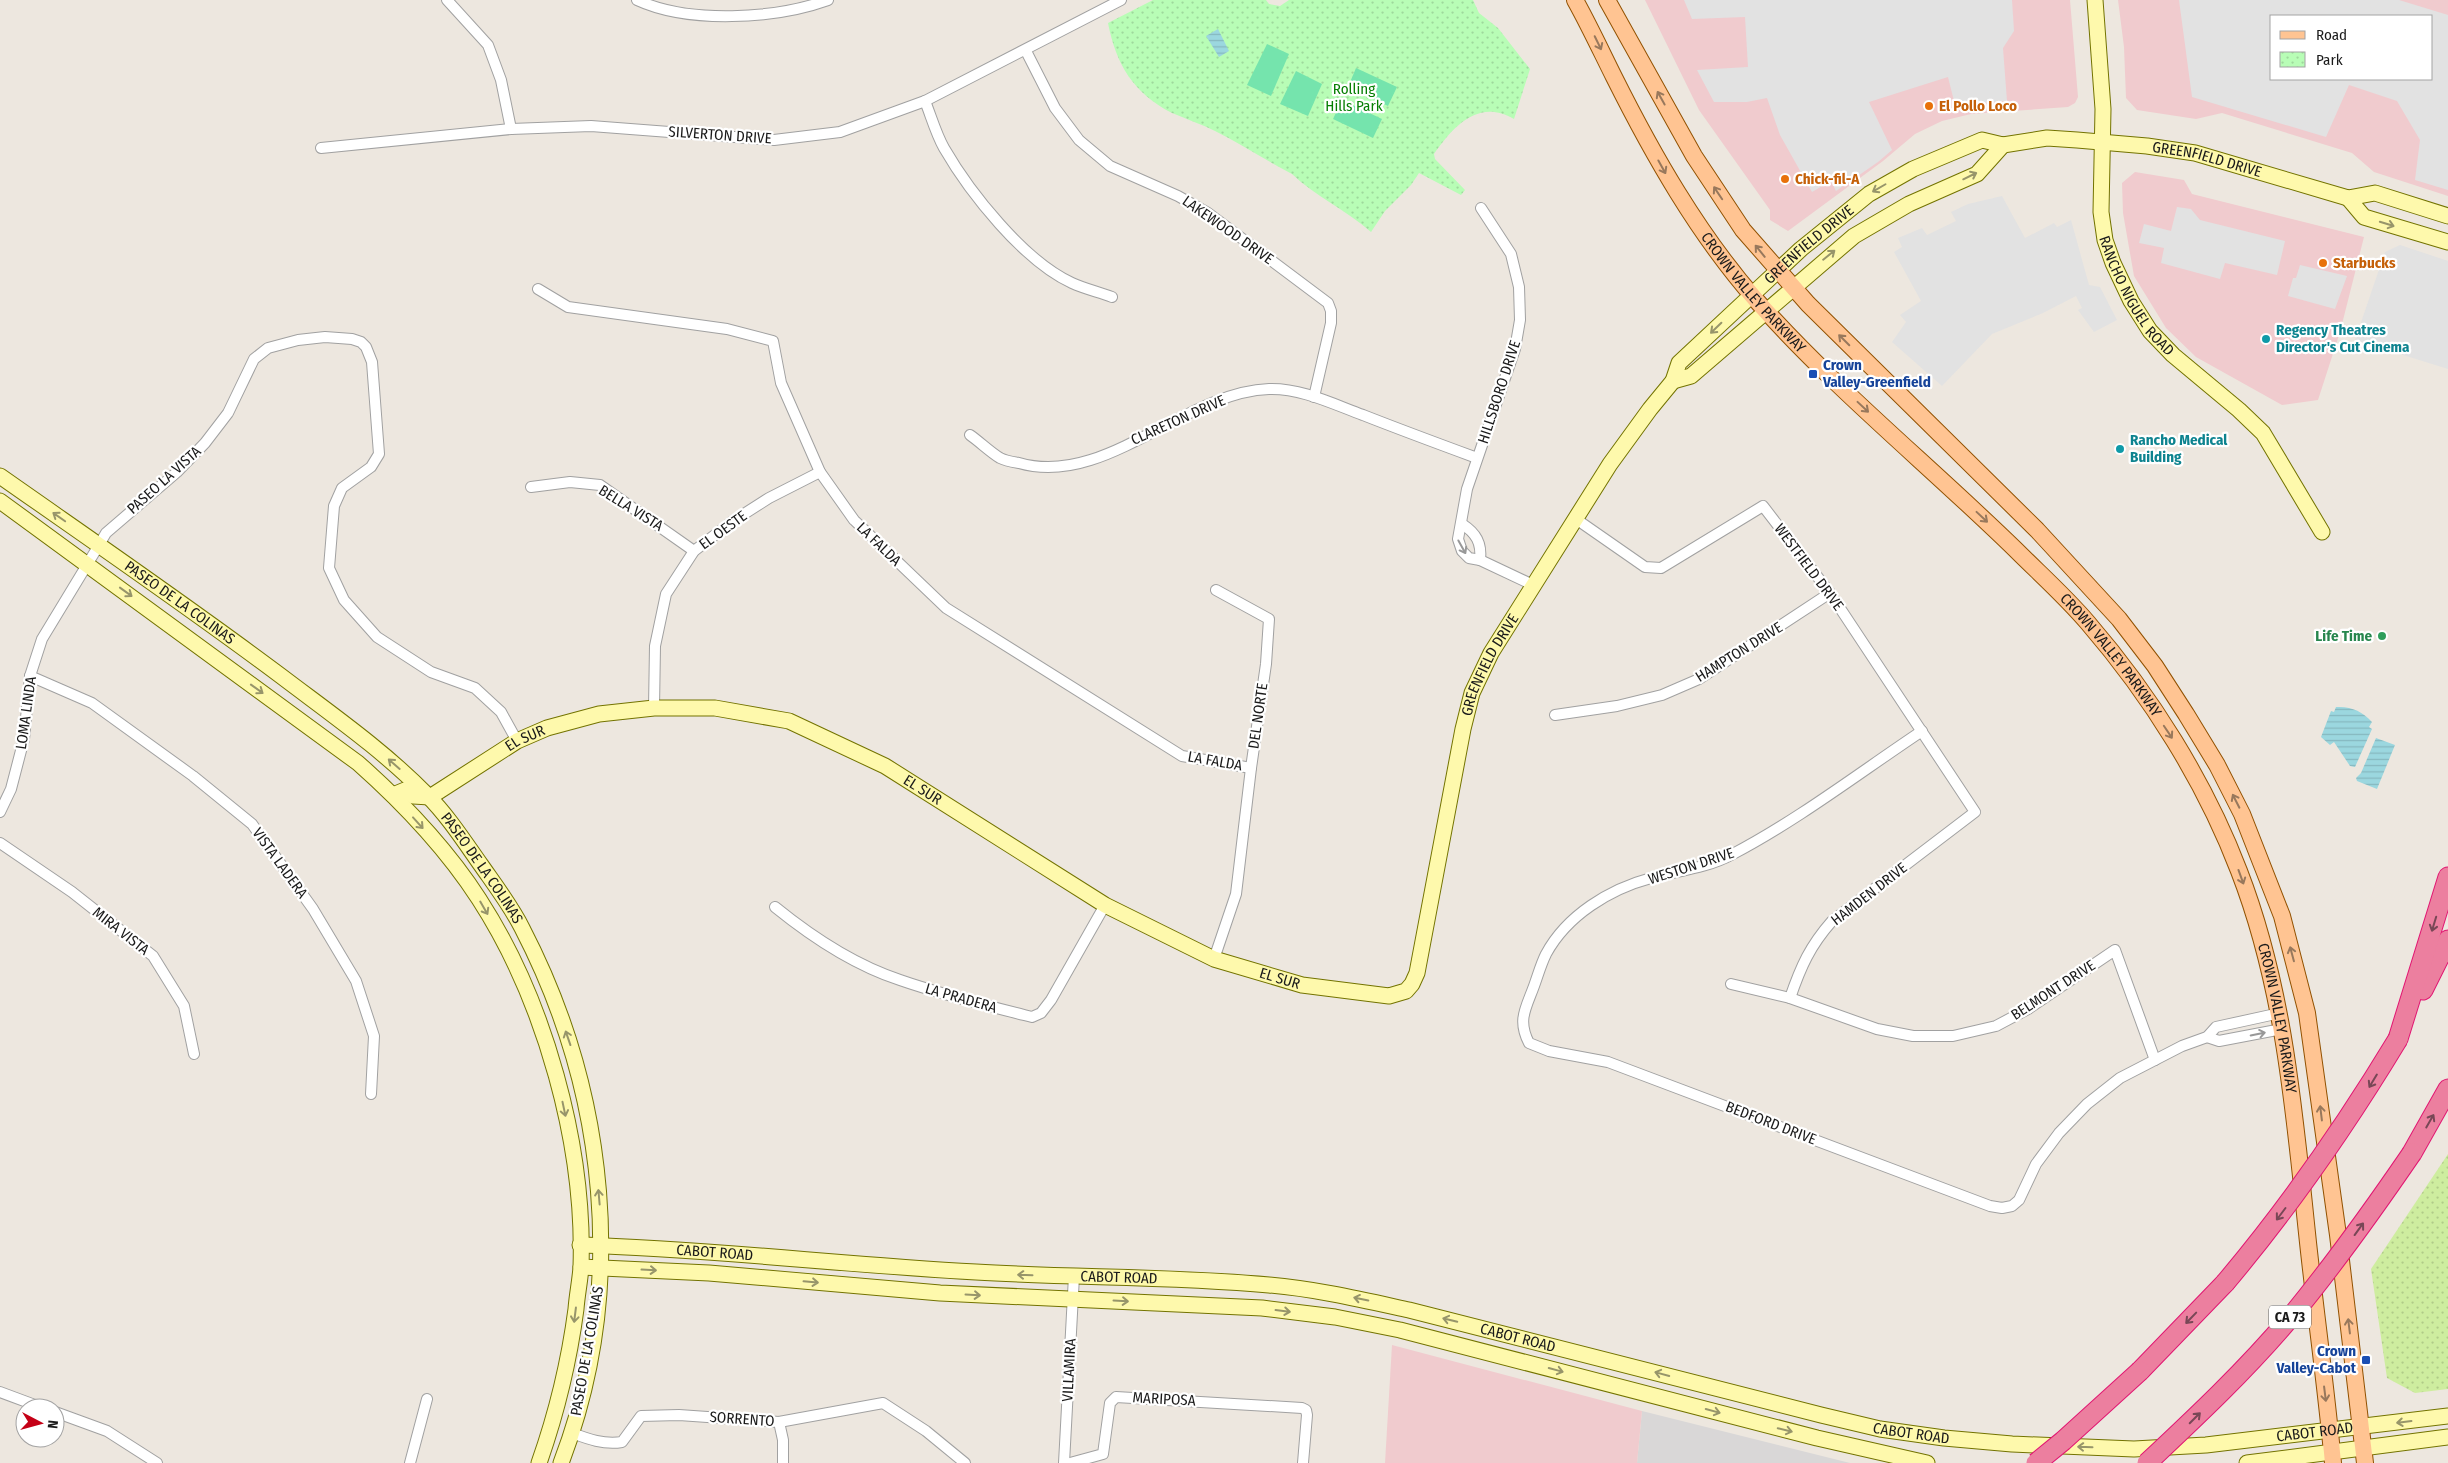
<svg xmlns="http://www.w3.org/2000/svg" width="2448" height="1463" font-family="'Fira Sans Condensed',sans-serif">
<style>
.residential{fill:#d9d7d7}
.commercial{fill:#f0cbce;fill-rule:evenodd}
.grass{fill:url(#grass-dots)}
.park{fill:url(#park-dots)}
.pitch{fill:#75e4ad}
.parking{fill:#e2e2e2;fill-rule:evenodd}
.water{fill:url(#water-rules)}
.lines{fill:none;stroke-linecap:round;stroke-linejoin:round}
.street-casing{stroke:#a1a1a1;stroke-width:12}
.secondary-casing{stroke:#737300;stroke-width:17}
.primary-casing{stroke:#915100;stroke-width:18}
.highway-casing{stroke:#e11672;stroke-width:21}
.street{stroke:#fff;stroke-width:10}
.secondary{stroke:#fef9ac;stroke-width:15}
.primary{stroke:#ffc492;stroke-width:16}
.highway{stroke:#ec7f9f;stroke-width:19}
.highway-bridge-casing{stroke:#e11672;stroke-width:21;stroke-linecap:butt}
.highway-bridge{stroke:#ec7f9f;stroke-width:19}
.oneway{stroke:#98785c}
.oneway2{stroke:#97956a}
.oneway3{stroke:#989898}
.oneway4{stroke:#784756}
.food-dot{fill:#e8710a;stroke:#fff;stroke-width:2}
.culture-dot{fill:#0f9aa8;stroke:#fff;stroke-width:2}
.transit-dot{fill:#1a4fb4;stroke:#fff;stroke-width:2}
.leisure-dot{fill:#2e9e5b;stroke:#fff;stroke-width:2}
.labels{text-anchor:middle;stroke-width:4.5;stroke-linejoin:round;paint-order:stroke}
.shield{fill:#fff;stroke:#5f5f5f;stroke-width:1}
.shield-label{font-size:14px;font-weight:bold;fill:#1a1a1a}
.park-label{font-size:15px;fill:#067e03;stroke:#fff}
.food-label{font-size:15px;font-weight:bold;fill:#c56008;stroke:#fff;text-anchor:start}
.street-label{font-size:15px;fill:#1a1a1a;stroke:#fff}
.culture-label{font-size:15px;font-weight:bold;fill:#0d838f;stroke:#fff;text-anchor:start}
.transit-label{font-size:15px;font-weight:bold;fill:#164399;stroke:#fff;text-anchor:start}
.leisure-label{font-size:15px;font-weight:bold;fill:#27864d;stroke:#fff;text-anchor:end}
</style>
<defs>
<pattern id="grass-dots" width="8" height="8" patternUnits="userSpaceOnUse" patternTransform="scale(1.25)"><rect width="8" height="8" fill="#ceed9f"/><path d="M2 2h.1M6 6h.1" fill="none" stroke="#b0cb88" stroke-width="1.8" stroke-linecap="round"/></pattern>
<pattern id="park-dots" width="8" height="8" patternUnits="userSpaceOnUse" patternTransform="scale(1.25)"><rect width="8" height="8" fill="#b8fdb6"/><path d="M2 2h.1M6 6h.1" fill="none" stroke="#9ed89c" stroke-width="1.8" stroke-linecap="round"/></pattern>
<pattern id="water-rules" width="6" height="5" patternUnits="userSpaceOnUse" patternTransform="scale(1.25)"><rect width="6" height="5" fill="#9bd7df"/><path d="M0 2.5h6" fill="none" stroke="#85b8bf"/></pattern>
</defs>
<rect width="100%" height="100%" fill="#ede7df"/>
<!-- residential -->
<path class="residential" d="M1642 1411 1850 1463H1637Z"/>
<!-- commercial -->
<g class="commercial">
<path d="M1645 0H2070L2078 97 2075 103 2068 107 1971 114 1942 121 1915 134 1883 161 1788 231 1770 220V210L1699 110Z"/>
<path d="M2118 0H2448V196L2374 172 2352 153 2222 113 2196 119 2137 110 2126 98 2124 47ZM2272 16H2432V79H2272Z"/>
<path d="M2135 172 2184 180 2192 194 2364 237 2340 332 2318 400 2282 405 2196 357 2166 328 2134 276 2123 213 2122 183Z"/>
<path d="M1392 1345 1642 1411 1637 1463H1385Z"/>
</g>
<!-- grass -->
<path class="grass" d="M2448 1154V1389L2415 1393 2387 1378 2371 1269Z"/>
<!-- park -->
<path class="park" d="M1153 0H1266L1269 4 1280 6 1289 0H1473L1479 13 1498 28 1530 69 1514 119C1478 98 1453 127 1434 154L1435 159 1465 190 1461 195 1419 173 1411 185 1385 211 1371 232C1346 210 1315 196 1292 174 1265 160 1241 144 1215 131 1201 124 1186 119 1172 113 1133 93 1116 64 1108 23Z"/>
<!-- pitch -->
<g class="pitch">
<path d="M1267 44 1289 54 1271 96 1247 85Z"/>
<path d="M1356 68 1397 87 1388 106 1348 87Z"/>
<path d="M1296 71 1322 84 1308 116 1280 104Z"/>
<path d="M1342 100 1382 119 1373 138 1333 119Z"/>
</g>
<!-- parking -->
<g class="parking">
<path d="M1684 0H2012L2014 31 2003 48 2007 101 1955 105 1948 77 1869 102 1892 150 1878 162 1836 191 1831 181 1812 192 1780 135 1767 98 1747 102H1714L1697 70 1748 67 1745 17 1692 19Z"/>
<path d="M2179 0H2399L2448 15V190L2415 180 2420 140 2397 101 2349 85 2326 137 2192 97ZM2432 16V79H2272V16Z"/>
<path d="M2002 196 2025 238 2054 223 2057 227 2071 220 2089 285 2100 287 2117 320 2094 332 2078 310 2082 308 2076 296 2043 313 1992 334 1942 386 1892 342 1906 322 1900 315 1921 301 1894 252 1902 247 1898 238 1922 228 1927 235 1956 221 1951 212 1968 204Z"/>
<path d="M2177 207 2191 209 2200 220 2285 241 2277 275 2225 263 2220 279 2161 263 2164 248 2139 243 2144 224 2171 231Z"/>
<path d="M2400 245 2448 261V369L2355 340 2385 252Z"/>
<path d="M2300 265 2347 276 2335 309 2288 296 2293 278H2296Z"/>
</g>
<!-- water -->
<g class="water">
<path d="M1218 29 1229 51 1219 57 1206 36Z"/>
<path d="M2336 707C2351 706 2362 711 2372 722L2369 727 2372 729 2355 767 2350 766 2334 742 2330 745 2321 737 2331 711 2334 712Z"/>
<path d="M2376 738 2395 745 2377 789 2357 781 2356 778 2361 773Z"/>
</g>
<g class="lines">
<defs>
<g id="street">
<path d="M447 0 488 45 501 80 511 129"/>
<path d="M637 0C689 24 775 19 828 0"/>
<path d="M1026 51 1055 108 1079 140 1110 166 1178 196 1208 213 1328 303 1331 311V323L1314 397"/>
<path d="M925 101C931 116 936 134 944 148 970 193 1024 261 1072 283 1085 289 1099 292 1112 297"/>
<path d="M321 148 511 129 591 126 774 140 840 132 925 101 1121 0"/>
<path d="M1481 208 1511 254 1519 287 1520 320 1515 349 1467 489 1458 539 1462 551 1469 558 1480 560 1533 585"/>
<path d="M538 289 568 307 727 329 773 341 781 383 820 472 854 520 946 608 1182 756 1251 768"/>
<path d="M970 435C980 442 990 452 1000 458 1006 461 1013 462 1019 463 1105 488 1184 392 1269 389 1301 388 1333 404 1363 415 1401 430 1439 444 1477 458"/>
<path d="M531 487 570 482 600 485 694 551"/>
<path d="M1576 519 1645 567 1661 568 1763 506 1830 593 1975 812 1832 921C1810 946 1801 966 1790 998"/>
<path d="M1462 524C1476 533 1482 543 1480 560"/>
<path d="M30 676 92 703 193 776 252 824 313 909 356 981 374 1036 371 1094"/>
<path d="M654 708 655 646 666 594 694 551 733 521 769 498 820 472"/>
<path d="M1555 715 1617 706 1662 695 1699 679 1830 593"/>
<path d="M1922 731C1859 773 1798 820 1731 855 1707 868 1677 871 1651 878 1610 889 1567 915 1546 954 1541 964 1538 975 1534 986 1526 1008 1517 1020 1529 1043L1549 1051 1608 1062 1990 1206 2002 1208 2012 1206 2019 1200 2036 1164 2059 1133 2087 1104 2120 1078 2182 1046 2207 1037 2216 1027 2280 1013"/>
<path d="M0 812 11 789 24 739 30 676 42 639 99 545 106 533 177 472 205 443 228 413 254 359 268 348 298 340 325 337 352 339 361 342 366 347 372 362 379 454 371 467 342 488 334 506 329 568 344 600 377 637 431 672 475 688 501 712 517 741"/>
<path d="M0 843 72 892 153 956 184 1006 194 1054"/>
<path d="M775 907C812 937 854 965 900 980 943 995 988 1006 1032 1017L1041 1013 1051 1000 1105 905"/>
<path d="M1214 959 1236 894 1251 768 1266 664 1269 619 1216 590"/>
<path d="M1731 984 1790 998 1877 1029 1913 1036H1953L1996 1026 2028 1009 2115 950 2155 1060"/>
<path d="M2207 1037 2219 1041 2282 1029"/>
<path d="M0 1392 43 1408"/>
<path d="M55 1412 107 1431 157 1463"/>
<path d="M779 1422 783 1440V1463"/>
<path d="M572 1433C588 1439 604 1445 622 1442L641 1416 679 1415 779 1422 883 1403 926 1431 965 1463"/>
<path d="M410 1463 427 1399"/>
<path d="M1064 1463 1074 1276"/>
<path d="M1070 1463 1103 1454 1110 1403 1116 1397 1302 1408 1306 1410 1307 1415 1303 1463"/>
</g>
<g id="secondary">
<path id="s1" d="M2095 0 2103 109 2101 212 2105 240 2113 263 2131 301 2150 331 2173 355 2239 410 2263 433 2322 532"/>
<path d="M2348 198 2364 217 2448 242"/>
<path d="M1673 381 1691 376 1854 236 1909 204 1977 174 2003 145"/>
<path id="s2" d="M0 476C94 542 189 607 281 676 331 714 383 750 427 795 448 816 464 841 481 865 495 885 511 906 522 928 607 1092 628 1288 561 1463"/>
<path d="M0 501 358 763C403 803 446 848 479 899 545 1001 585 1145 581 1267 580 1281 577 1295 576 1309 569 1362 557 1412 539 1463"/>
<path d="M393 795 405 790 413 796 430 797"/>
<path id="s3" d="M430 797 517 741 547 728 599 714 654 708H715L789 721 885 766 1105 905 1214 959 1302 985 1389 996 1406 991 1412 984 1417 973 1463 729 1472 693 1491 653 1610 464 1650 409 1673 381 1679 363 1801 249 1869 194 1913 169 1982 140 2003 145 2047 138 2077 140 2147 146 2195 153 2348 198 2375 193 2448 216"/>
<path id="s4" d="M580 1245C712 1249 844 1265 976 1272 1073 1278 1172 1276 1269 1285 1316 1289 1363 1300 1409 1310L1821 1415 1880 1429 1944 1438 2012 1444 2134 1449 2206 1445 2448 1416"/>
<path d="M581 1267 709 1273 940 1293 1262 1308 1335 1317 1400 1330 1817 1438 1927 1463"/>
<path d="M2247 1463 2448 1437"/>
</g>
<g id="primary">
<path id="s5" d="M1575 0C1589 25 1601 51 1614 77 1653 155 1698 234 1756 300 1836 390 1930 466 2016 550 2040 574 2066 597 2088 623 2151 696 2205 782 2239 871 2284 987 2294 1110 2307 1233 2315 1310 2326 1386 2333 1463"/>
<path d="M1607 0 1694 156 1743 230 1808 304 2037 530 2119 619 2155 666 2186 714 2217 765 2242 814 2282 916 2307 1013 2338 1235 2365 1463"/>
</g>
<g id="highway">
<path d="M2423 990 2448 940"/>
<path d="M2398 1039 2448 877"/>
<path d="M2412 1153 2448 1089"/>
<path d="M2140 1371 2225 1283"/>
</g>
</defs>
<!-- street casing -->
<use href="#street" class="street-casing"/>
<!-- secondary casing -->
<use href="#secondary" class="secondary-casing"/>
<!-- primary casing -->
<use href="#primary" class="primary-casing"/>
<!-- highway casing -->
<use href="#highway" class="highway-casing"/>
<!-- street -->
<use href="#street" class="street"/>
<!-- secondary -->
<use href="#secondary" class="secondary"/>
<!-- primary -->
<use href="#primary" class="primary"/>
<!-- highway -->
<use href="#highway" class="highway"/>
<defs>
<g id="highway-bridge">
<path d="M2225 1283C2290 1206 2346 1125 2398 1039"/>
<path d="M2036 1463 2063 1441 2140 1371"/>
<path d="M2147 1463C2196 1417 2246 1370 2289 1319 2333 1266 2373 1210 2412 1153"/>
</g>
</defs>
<!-- highway-bridge casing -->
<use href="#highway-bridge" class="highway-bridge-casing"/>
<!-- highway-bridge -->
<use href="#highway-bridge" class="highway-bridge"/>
</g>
<!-- one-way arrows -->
<defs><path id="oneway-shaft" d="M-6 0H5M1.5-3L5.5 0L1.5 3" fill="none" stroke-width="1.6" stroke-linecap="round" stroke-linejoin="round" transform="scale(1.25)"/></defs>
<g class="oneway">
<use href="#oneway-shaft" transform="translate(1598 43) rotate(64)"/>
<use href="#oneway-shaft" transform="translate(1661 98) rotate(-119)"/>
<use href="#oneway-shaft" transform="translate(1662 167) rotate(61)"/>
<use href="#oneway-shaft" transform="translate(1718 193) rotate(-124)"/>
<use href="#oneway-shaft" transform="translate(1760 251) rotate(-129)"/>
<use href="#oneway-shaft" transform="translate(1844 340) rotate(-135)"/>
<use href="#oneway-shaft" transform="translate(1863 407) rotate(43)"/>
<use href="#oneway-shaft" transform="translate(1982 517) rotate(43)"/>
<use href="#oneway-shaft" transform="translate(2168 732) rotate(56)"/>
<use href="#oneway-shaft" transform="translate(2236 801) rotate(-117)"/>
<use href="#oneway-shaft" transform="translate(2241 877) rotate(70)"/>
<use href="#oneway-shaft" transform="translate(2292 954) rotate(-105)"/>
<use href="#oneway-shaft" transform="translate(2321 1113) rotate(-97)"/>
<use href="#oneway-shaft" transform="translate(2349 1326) rotate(-97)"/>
<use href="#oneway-shaft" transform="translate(2325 1394) rotate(83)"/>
</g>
<g class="oneway2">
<use href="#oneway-shaft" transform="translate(1970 176) rotate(-26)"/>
<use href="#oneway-shaft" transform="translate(1879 188) rotate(150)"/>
<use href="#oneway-shaft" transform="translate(2387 224) rotate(17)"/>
<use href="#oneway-shaft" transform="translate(1829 255) rotate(-39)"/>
<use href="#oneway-shaft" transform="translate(1716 328) rotate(136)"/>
<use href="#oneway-shaft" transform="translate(59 517) rotate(-145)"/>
<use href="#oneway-shaft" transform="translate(126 592) rotate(36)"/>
<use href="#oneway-shaft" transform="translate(257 689) rotate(36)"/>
<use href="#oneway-shaft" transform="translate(394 764) rotate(-139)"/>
<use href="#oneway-shaft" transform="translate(418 823) rotate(48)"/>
<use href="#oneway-shaft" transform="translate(484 908) rotate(60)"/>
<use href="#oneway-shaft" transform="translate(568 1038) rotate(-109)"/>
<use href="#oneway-shaft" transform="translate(564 1109) rotate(78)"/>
<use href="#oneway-shaft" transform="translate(599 1197) rotate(-95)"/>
<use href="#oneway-shaft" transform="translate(649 1270) rotate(3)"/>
<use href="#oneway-shaft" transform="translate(1025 1275) rotate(-178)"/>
<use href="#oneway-shaft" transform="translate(811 1282) rotate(5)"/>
<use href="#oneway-shaft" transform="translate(973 1295) rotate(3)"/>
<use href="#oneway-shaft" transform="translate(1361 1299) rotate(-168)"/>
<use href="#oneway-shaft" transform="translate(1121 1301) rotate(3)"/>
<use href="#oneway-shaft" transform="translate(1283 1311) rotate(7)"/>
<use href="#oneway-shaft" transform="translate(575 1315) rotate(97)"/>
<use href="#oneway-shaft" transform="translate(1450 1320) rotate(-166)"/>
<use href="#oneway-shaft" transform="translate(1556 1370) rotate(15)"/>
<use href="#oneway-shaft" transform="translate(1662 1374) rotate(-165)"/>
<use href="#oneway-shaft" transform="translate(1713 1411) rotate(15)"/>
<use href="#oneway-shaft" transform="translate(2404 1422) rotate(173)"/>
<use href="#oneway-shaft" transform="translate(1785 1430) rotate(14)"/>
<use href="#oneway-shaft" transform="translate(2085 1447) rotate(-178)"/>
</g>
<g class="oneway3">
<use href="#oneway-shaft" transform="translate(1462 547) rotate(61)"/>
<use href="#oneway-shaft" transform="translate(2258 1034) rotate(-11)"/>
</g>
<g class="oneway4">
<use href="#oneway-shaft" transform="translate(2434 924) rotate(107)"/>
<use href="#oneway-shaft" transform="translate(2373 1081) rotate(121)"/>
<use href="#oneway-shaft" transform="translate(2430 1121) rotate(-60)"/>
<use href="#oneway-shaft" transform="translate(2281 1214) rotate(127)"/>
<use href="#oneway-shaft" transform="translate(2359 1229) rotate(-54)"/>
<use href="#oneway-shaft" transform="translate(2191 1318) rotate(134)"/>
<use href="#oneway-shaft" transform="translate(2195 1418) rotate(-45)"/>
</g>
<!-- markers -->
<g class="food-dot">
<circle cx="1929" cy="106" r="5"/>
<circle cx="1785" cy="179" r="5"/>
<circle cx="2323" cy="263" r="5"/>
</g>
<g class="culture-dot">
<circle cx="2266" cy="339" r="5"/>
<circle cx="2120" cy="449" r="5"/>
</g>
<g class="transit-dot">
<rect x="1808" y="369" width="10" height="10" rx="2.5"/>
<rect x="2361" y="1355" width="10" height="10" rx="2.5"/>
</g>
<circle class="leisure-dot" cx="2382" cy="636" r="5"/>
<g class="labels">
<!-- shield labels -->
<rect class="shield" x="2269" y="1305.5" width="42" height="23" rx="4"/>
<g class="shield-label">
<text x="2290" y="1322">CA 73</text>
</g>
<!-- park labels -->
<g class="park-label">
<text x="1354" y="94">Rolling<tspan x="1354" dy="17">Hills Park</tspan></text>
</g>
<!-- food labels -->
<g class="food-label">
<text x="1939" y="111">El Pollo Loco</text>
<text x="1795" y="184">Chick-fil-A</text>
<text x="2333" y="268">Starbucks</text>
</g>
<!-- street labels -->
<g class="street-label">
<text transform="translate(720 135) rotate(4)" y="5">SILVERTON DRIVE</text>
<text dy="5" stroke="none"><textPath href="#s3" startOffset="2372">GREENFIELD DRIVE</textPath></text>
<text transform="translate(1228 230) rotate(35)" y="5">LAKEWOOD DRIVE</text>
<text dy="5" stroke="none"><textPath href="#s3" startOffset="1940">GREENFIELD DRIVE</textPath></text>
<text dy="5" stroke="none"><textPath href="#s5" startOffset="344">CROWN VALLEY PARKWAY</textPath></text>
<text dy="5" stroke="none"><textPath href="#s1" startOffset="305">RANCHO NIGUEL ROAD</textPath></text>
<text transform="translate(1499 392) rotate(-72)" y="5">HILLSBORO DRIVE</text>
<text transform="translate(1178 420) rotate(-24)" y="5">CLARETON DRIVE</text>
<text transform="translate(164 480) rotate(-42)" y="5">PASEO LA VISTA</text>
<text transform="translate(631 508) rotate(32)" y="5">BELLA VISTA</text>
<text transform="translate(723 530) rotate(-36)" y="5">EL OESTE</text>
<text transform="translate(879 544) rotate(44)" y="5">LA FALDA</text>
<text transform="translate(1809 567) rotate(53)" y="5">WESTFIELD DRIVE</text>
<text dy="5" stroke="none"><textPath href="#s2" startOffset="220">PASEO DE LA COLINAS</textPath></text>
<text transform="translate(1739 652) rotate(-32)" y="5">HAMPTON DRIVE</text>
<text dy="5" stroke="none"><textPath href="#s5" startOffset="854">CROWN VALLEY PARKWAY</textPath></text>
<text dy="5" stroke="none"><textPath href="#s3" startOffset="1406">GREENFIELD DRIVE</textPath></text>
<text transform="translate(26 713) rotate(-82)" y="5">LOMA LINDA</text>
<text transform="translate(1258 716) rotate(-82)" y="5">DEL NORTE</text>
<text dy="5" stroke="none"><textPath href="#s3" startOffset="112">EL SUR</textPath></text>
<text transform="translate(1215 761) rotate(10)" y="5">LA FALDA</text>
<text dy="5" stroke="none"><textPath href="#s3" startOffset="532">EL SUR</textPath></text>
<text transform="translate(280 863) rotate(54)" y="5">VISTA LADERA</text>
<text transform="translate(1691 866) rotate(-18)" y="5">WESTON DRIVE</text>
<text dy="5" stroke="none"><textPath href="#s2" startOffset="625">PASEO DE LA COLINAS</textPath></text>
<text transform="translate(1869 894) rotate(-38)" y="5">HAMDEN DRIVE</text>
<text transform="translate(121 931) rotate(38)" y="5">MIRA VISTA</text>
<text dy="5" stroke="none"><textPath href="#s3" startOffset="938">EL SUR</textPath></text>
<text transform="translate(2053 990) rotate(-33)" y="5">BELMONT DRIVE</text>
<text transform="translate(961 998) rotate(16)" y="5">LA PRADERA</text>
<text dy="5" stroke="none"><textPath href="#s5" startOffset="1259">CROWN VALLEY PARKWAY</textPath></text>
<text transform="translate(1771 1123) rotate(21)" y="5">BEDFORD DRIVE</text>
<text dy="5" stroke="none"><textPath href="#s4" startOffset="135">CABOT ROAD</textPath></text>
<text dy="5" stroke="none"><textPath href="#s4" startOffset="540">CABOT ROAD</textPath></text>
<text dy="5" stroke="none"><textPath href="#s4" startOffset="945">CABOT ROAD</textPath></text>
<text transform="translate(587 1351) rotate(-80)" y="5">PASEO DE LA COLINAS</text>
<text transform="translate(1069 1370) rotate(-87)" y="5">VILLAMIRA</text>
<text transform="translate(1164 1399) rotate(3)" y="5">MARIPOSA</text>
<text transform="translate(742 1419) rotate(4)" y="5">SORRENTO</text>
<text dy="5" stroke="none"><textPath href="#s4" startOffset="1350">CABOT ROAD</textPath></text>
<text dy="5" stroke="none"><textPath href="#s4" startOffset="1755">CABOT ROAD</textPath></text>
</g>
<!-- culture labels -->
<g class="culture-label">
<text x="2276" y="335">Regency Theatres<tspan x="2276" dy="17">Director's Cut Cinema</tspan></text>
<text x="2130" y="445">Rancho Medical<tspan x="2130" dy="17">Building</tspan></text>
</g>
<!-- transit labels -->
<g class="transit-label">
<text x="1823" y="370">Crown<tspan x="1823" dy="17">Valley-Greenfield</tspan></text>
<text x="2356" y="1356" text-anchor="end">Crown<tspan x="2356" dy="17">Valley-Cabot</tspan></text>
</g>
<!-- leisure labels -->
<g class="leisure-label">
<text x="2372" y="641">Life Time</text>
</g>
</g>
<!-- legend -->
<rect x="2270" y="15" width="162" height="65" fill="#ffffff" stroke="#a3a3a3"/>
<rect x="2280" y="31" width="25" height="8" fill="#ffc492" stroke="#a3a3a3"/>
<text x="2316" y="40" font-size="15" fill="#1a1a1a">Road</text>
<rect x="2280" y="52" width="25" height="15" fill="url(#park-dots)" stroke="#a3a3a3"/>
<text x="2316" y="65" font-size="15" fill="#1a1a1a">Park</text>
<!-- north arrow -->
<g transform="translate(40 1423) rotate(96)"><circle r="24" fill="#ffffff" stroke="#a3a3a3"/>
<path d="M0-4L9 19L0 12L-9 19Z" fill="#c50016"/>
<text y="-8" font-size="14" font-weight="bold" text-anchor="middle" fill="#1a1a1a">N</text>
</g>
</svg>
